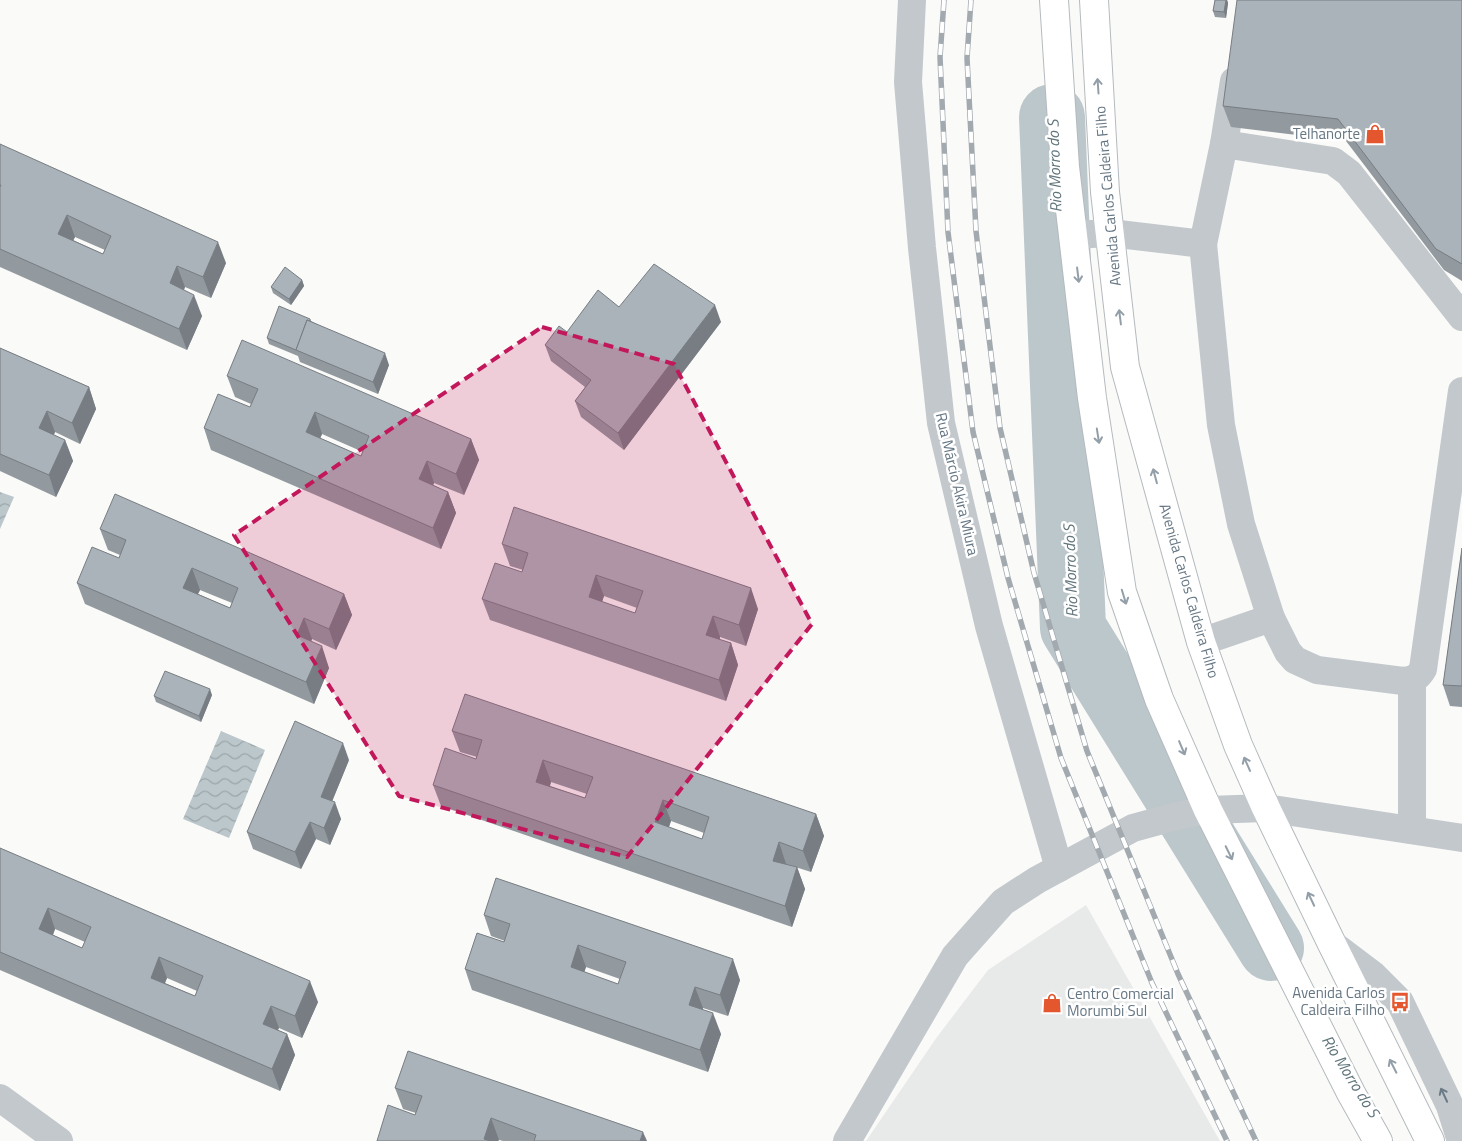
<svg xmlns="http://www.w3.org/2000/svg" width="1462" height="1141" font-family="'Titillium Web',sans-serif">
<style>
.built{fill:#e8e9e9}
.water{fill:url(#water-waves)}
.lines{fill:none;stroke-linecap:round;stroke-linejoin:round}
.river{stroke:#bbc7cb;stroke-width:66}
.major-casing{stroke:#b5babe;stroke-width:30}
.minor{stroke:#c3c8cc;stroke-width:28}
.major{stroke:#fff;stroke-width:28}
.rail-casing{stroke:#a2aab0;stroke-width:5.5}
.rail{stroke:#fff;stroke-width:4;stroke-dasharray:11;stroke-linecap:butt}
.wall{fill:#929a9f;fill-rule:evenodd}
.shaded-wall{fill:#777d82}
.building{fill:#aab3b9;stroke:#777d82;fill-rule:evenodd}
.oneway{stroke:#939fa8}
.oneway2{stroke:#6a7a87}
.marked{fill:#c2185b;fill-opacity:0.2;stroke:#c2185b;stroke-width:4;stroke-dasharray:10 6;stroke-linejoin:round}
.labels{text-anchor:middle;stroke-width:5;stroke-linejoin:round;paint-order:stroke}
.poi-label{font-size:15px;fill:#657683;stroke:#fff;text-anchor:end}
.street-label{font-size:15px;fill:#657683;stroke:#fff}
.water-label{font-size:16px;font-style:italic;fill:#60757c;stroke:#fff}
</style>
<defs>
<pattern id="water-waves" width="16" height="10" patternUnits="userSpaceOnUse" patternTransform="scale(1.25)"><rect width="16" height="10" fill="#bbc7cb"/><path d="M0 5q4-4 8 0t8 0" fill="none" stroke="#9ca6aa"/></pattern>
</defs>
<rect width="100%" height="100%" fill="#fafaf8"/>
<!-- built -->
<path class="built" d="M1086 905 1220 1141H866L937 1037 988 970Z"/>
<!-- water -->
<g class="water">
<path d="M0 492 14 497 0 529Z"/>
<path d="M221 731 265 750 229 838 183 819Z"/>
</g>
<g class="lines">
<!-- river -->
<path class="river" d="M1052 117 1073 628 1271 948"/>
<defs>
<g id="major">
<path d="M1054 0 1065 167 1092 398 1122 592 1159 699 1208 810 1351 1093 1378 1141"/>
<path d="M1094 0 1105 192 1125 367 1201 642 1238 745 1266 808 1332 944 1430 1141"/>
</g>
</defs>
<!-- major casing -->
<use href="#major" class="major-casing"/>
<!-- minor -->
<g class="minor">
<path d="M912 0 908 82 922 248 941 423 989 626 1059 868"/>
<path d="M1224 144 1333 161 1349 173 1462 317"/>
<path d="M1073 235 1110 233 1203 244 1221 425 1241 524 1271 618 1288 652 1295 660 1317 670 1403 681C1413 680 1418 678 1423 669L1462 391"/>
<path d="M1203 244 1224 144 1234 81"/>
<path d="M1201 642 1271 618"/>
<path d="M1412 830V680"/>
<path d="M1332 944 1373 975 1400 1002 1450 1106 1461 1141"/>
<path d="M0 1098 59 1141"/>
<path d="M847 1141 955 956 1003 902 1037 880 1133 828 1177 816 1208 810 1266 808 1462 838"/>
</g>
<!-- major -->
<use href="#major" class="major"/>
<defs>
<g id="rail">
<path d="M944 0 940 57 948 232 973 432 1008 578 1061 758 1152 983 1227 1141"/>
<path d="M971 0 967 58 976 231 1000 428 1034 573 1087 751 1178 974 1256 1141"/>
</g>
</defs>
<!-- rail casing -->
<use href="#rail" class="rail-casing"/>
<!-- rail -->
<use href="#rail" class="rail"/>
</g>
<!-- wall -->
<g class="wall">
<path d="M1215 0H1227L1228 3 1226 18 1215 17 1213 11Z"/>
<path d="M1462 0V281L1444 270 1346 141 1231 127 1223 106Z"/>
<path d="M0 144 226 263 211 298 185 287 184 290 202 316 187 350 0 267ZM75 237 105 250 103 254 73 240Z"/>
<path d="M302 280 304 286 291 305 273 293 271 287Z"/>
<path d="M619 307 721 322 624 450 581 417 575 401 585 387 551 361 545 345 567 332Z"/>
<path d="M310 319 311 321 389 365 378 394 300 362 298 356 269 344 267 338Z"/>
<path d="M0 348 89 387 96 409 80 444 55 432 54 435 65 440 73 461 56 497 0 471Z"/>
<path d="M227 376 471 439 479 460 464 495 434 483 433 485 448 492 456 513 441 549 211 450 204 428 250 407 251 404 235 397ZM322 434 363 452 361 456 320 438Z"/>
<path d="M100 529 344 594 352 615 336 650 312 639 311 642 329 668 314 704 85 604 77 583 119 558 120 555 108 550ZM200 590 232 603 230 608 198 594Z"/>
<path d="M502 544 758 609 746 646 720 637V640L731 643 738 665 726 701 490 620 482 599 522 572 523 570 510 566ZM604 596 637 608 635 613 602 602Z"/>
<path d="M1462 548V707L1450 706 1443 685Z"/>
<path d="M212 695 201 722 156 702 154 696Z"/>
<path d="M452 731 816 814 824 836 811 872 786 864 797 867 805 889 792 927 441 806 433 785 476 759 477 757 460 752ZM551 782 587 794 585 798 550 786ZM671 821 704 833 702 839 669 827Z"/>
<path d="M349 760 332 801 341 819 330 845 316 839 301 869 253 849 247 832Z"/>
<path d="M0 848 318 1002 302 1038 279 1028 277 1030 287 1034 295 1055 280 1091 0 970ZM55 929 85 942 82 948 53 935ZM167 978 197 991 195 996 165 983Z"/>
<path d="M484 915 740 980 728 1016 703 1008 702 1009 721 1034 708 1072 472 990 465 969 504 942 505 941 491 936ZM586 967 620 979 618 984 584 972Z"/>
<path d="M395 1088 647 1141H503L499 1140 498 1141H377L415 1115 416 1113 403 1109Z"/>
</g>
<!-- shaded-wall -->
<g class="shaded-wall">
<path d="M1226 0H1227L1228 3 1226 18 1224 12Z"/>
<path d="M67 215 75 237 66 255 58 234Z"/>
<path d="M218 242 226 263 211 298 203 277Z"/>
<path d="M177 266 185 287 177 304 170 283Z"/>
<path d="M302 280 304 286 291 305 289 299Z"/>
<path d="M194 295 202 316 187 350 179 329Z"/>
<path d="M715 305 721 322 624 450 618 433Z"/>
<path d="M385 353 389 365 378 394 373 382Z"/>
<path d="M89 387 96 409 80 444 72 423Z"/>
<path d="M47 411 55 432 47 449 39 428Z"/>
<path d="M315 412 322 434 314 453 306 432Z"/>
<path d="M471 439 479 460 464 495 456 474Z"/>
<path d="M65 440 73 461 56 497 49 475Z"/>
<path d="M427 461 434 483 427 500 419 479Z"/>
<path d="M448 492 456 513 441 549 433 528Z"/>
<path d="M192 568 200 590 190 609 183 588Z"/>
<path d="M596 575 604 596 596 618 589 597Z"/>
<path d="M751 588 758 609 746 646 739 625Z"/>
<path d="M344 594 352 615 336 650 329 629Z"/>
<path d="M713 616 720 637 714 656 706 635Z"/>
<path d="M304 618 312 639 304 656 297 635Z"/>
<path d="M731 643 738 665 726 701 719 680Z"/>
<path d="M322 646 329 668 314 704 306 682Z"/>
<path d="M210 689 212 695 201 722 199 716Z"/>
<path d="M343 743 349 760 327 814 321 797Z"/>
<path d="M543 760 551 782 544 803 536 782Z"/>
<path d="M663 800 671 821 663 843 655 822Z"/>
<path d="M335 802 341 819 330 845 324 828Z"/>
<path d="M816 814 824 836 811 872 803 851Z"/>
<path d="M310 822 316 839 301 869 295 852Z"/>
<path d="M779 842 786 864 781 882 773 861Z"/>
<path d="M797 867 805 889 792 927 785 906Z"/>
<path d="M48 908 55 929 47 950 39 929Z"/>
<path d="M578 945 586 967 579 988 571 967Z"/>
<path d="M159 957 167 978 158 999 151 978Z"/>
<path d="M733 959 740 980 728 1016 720 995Z"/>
<path d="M310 981 318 1002 302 1038 295 1016Z"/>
<path d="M695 987 703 1008 697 1026 689 1005Z"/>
<path d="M271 1006 279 1028 271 1045 263 1024Z"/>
<path d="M713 1013 721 1034 708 1072 700 1050Z"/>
<path d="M287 1034 295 1055 280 1091 272 1069Z"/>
<path d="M491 1118 499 1140 498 1141H485L484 1139Z"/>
<path d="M643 1132 647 1141H640Z"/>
</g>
<!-- building -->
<g class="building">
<path d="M1215 0H1226L1224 12 1213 11Z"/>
<path d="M1237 0H1462V264L1436 249 1338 119 1223 106Z"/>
<path d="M0 144 218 242 203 277 177 266 170 283 194 295 179 329 0 249V187L1 185H0ZM67 215 111 236 103 254 58 234Z"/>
<path d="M654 264 715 305 618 433 575 401 591 380 545 345 559 326 567 332 598 290 619 307Z"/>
<path d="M285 267 302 280 289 299 271 287Z"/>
<path d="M279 306 310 319V321L307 320 296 350 267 338Z"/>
<path d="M307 320 385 353 373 382 296 350Z"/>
<path d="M242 340 471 439 456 474 427 461 419 479 448 492 433 528 204 428 218 394 250 407 258 389 227 376ZM315 412 369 436 361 456 306 432Z"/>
<path d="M0 348 89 387 72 423 47 411 39 428 65 440 49 475 0 454Z"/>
<path d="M115 494 344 594 329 629 304 618 297 635 322 646 306 682 77 583 92 547 119 558 126 540 100 529ZM192 568 238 588 230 608 183 588Z"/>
<path d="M514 507 751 588 739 625 713 616 706 635 731 643 719 680 482 599 495 563 522 572 528 553 502 544ZM596 575 643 591 635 613 589 597Z"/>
<path d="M1462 548V686L1443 685Z"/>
<path d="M165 671 210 689 199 716 154 696Z"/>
<path d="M465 694 816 814 803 851 779 842 773 861 797 867 785 906 433 785 445 748 476 759 482 740 452 731ZM543 760 593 777 585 798 536 782ZM663 800 709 817 702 839 655 822Z"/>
<path d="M295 721 343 743 321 797 335 802 324 828 310 822 295 852 247 832Z"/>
<path d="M0 848 310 981 295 1016 271 1006 263 1024 287 1034 272 1069 0 952ZM48 908 91 927 82 948 39 929ZM159 957 203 976 195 996 151 978Z"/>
<path d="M496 878 733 959 720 995 695 987 689 1005 713 1013 700 1050 465 969 477 933 504 942 510 924 484 915ZM578 945 626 962 618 984 571 967Z"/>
<path d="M408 1051 643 1132 640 1141H534L536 1135 491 1118 484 1139 490 1141H377L388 1105 415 1115 422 1096 395 1088Z"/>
</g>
<!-- one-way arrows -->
<defs><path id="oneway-shaft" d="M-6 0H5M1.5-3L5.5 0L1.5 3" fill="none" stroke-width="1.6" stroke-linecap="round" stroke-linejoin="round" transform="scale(1.25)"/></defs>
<g class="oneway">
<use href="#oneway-shaft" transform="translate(1098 86) rotate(-94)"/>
<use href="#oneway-shaft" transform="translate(1078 275) rotate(83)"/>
<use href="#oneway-shaft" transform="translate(1120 317) rotate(-97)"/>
<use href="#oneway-shaft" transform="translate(1098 436) rotate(81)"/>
<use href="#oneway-shaft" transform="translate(1155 476) rotate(-105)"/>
<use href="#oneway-shaft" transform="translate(1124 597) rotate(73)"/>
<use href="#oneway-shaft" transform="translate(1182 748) rotate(67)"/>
<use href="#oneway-shaft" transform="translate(1247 764) rotate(-114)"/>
<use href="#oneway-shaft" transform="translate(1229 853) rotate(64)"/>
<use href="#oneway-shaft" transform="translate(1311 899) rotate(-115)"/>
<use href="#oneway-shaft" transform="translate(1393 1066) rotate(-117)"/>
</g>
<use class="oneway2" href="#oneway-shaft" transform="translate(1444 1095) rotate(-115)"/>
<!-- marked area -->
<path class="marked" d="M542 327 674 364 812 624 627 857 399 796 234 535Z"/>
<!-- icons -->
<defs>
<symbol id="shop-bare" viewBox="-9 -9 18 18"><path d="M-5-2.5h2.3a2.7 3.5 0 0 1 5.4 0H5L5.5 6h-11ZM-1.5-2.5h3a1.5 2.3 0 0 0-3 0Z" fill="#e4572e" stroke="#fff" stroke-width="2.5" paint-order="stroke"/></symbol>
<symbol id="bus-bare" viewBox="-9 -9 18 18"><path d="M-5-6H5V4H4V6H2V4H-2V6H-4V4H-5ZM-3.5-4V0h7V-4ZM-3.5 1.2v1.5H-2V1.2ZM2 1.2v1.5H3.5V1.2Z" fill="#e4572e" stroke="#fff" stroke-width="2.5" paint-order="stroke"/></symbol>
</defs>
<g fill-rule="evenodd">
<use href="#shop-bare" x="1361" y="120" width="28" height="28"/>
<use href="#bus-bare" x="1386" y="988" width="28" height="28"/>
<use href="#shop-bare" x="1038" y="989" width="28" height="28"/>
</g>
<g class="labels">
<!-- poi labels -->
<g class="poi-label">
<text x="1360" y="139">Telhanorte</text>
<text x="1385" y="998">Avenida Carlos<tspan x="1385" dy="17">Caldeira Filho</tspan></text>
<text x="1067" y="999" text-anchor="start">Centro Comercial<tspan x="1067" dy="17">Morumbi Sul</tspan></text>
</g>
<!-- street labels -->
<g class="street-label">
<text transform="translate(1108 196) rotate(-95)" y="5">Avenida Carlos Caldeira Filho</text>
<text transform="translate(957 484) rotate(77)" y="5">Rua Márcio Akira Miura</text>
<text transform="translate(1189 591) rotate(74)" y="5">Avenida Carlos Caldeira Filho</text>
</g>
<!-- water labels -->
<g class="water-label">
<text transform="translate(1054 166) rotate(-92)" y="6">Rio Morro do S</text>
<text transform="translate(1070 571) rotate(-92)" y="6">Rio Morro do S</text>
<text transform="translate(1351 1076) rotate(58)" y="6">Rio Morro do S</text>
</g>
</g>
</svg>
